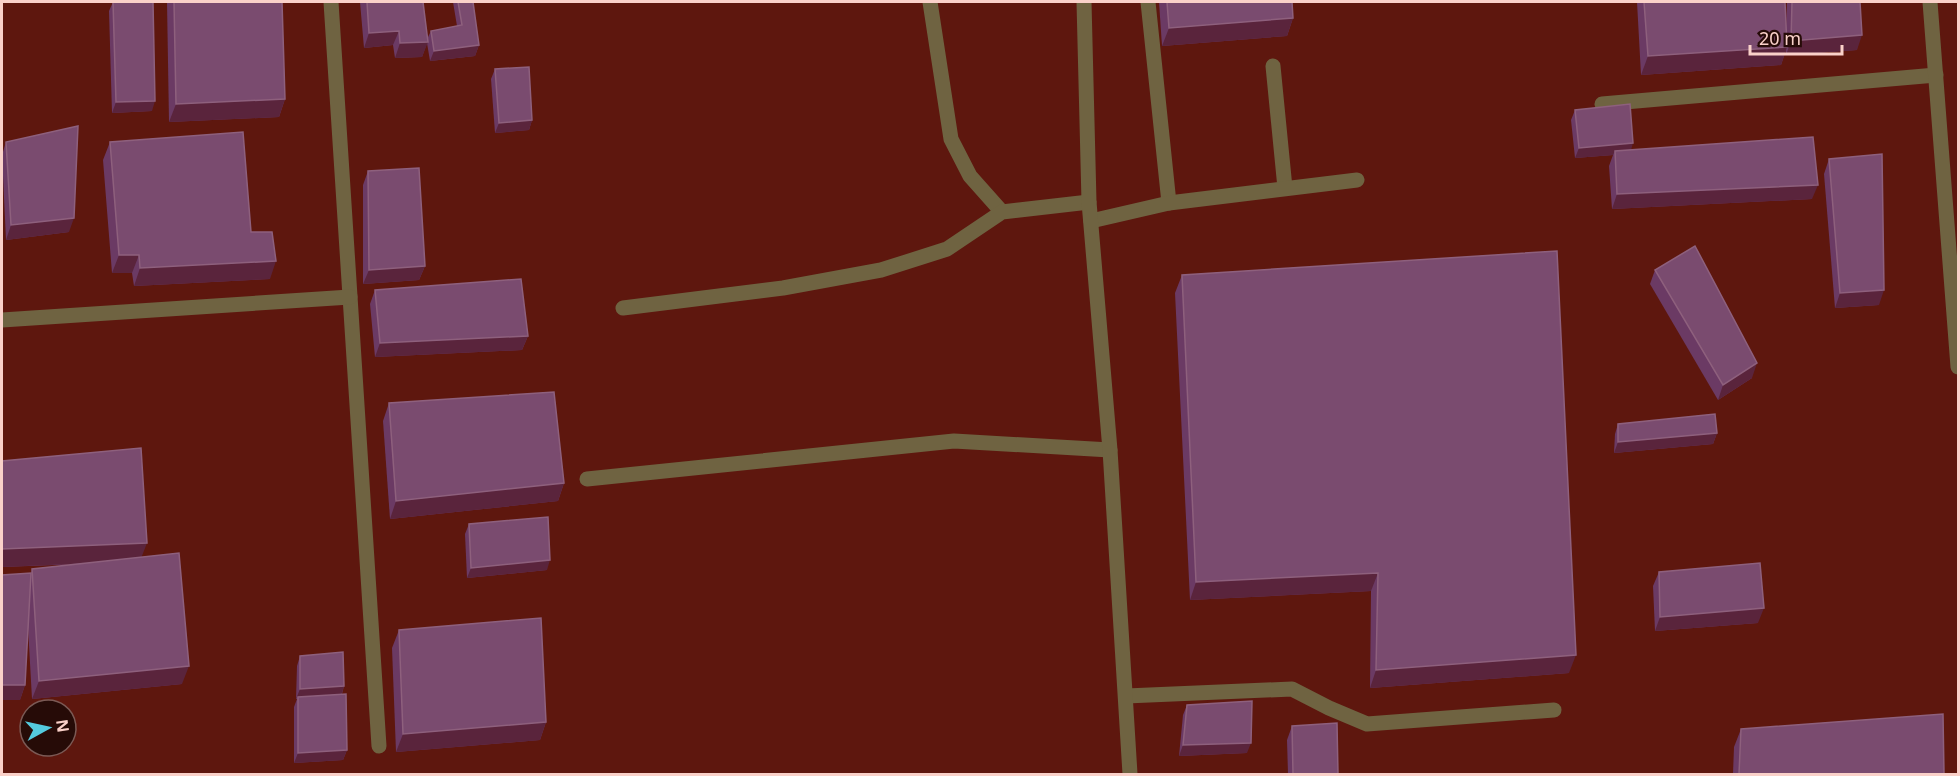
<svg xmlns="http://www.w3.org/2000/svg" width="1960" height="776" font-family="'Noto Sans',sans-serif">
<style>
.built{fill:#5e170e;fill-rule:evenodd}
.lines{fill:none;stroke-linecap:round;stroke-linejoin:round}
.lane{stroke:#6f6341;stroke-width:15}
.street{stroke:#6f6341;stroke-width:15}
.wall{fill:#6b3a64}
.shaded-wall{fill:#5a243c}
.building{fill:#7a4b6f;stroke:#8e607d;stroke-width:1.5}
</style>
<rect width="100%" height="100%" fill="#52130b"/>
<!-- built -->
<path class="built" d="M2 2H1958V774H2ZM30 710H66V746H30Z"/>
<g class="lines">
<!-- lane -->
<g class="lane">
<path d="M930 2 951 139 970 176 1002 212"/>
<path d="M1148 2 1169 203"/>
<path d="M1273 66 1285 188"/>
<path d="M1602 104 1936 75"/>
<path d="M1091 221 1169 203 1357 180"/>
<path d="M623 308 783 288 881 270 947 249 1002 212 1089 202"/>
<path d="M587 479 954 441 1110 450"/>
<path d="M1126 696 1292 689 1329 708 1367 724 1554 710"/>
</g>
<!-- street -->
<g class="street">
<path d="M331 2 379 746"/>
<path d="M1084 2 1089 202 1110 450 1130 774"/>
<path d="M1930 2 1958 367"/>
<path d="M2 320 350 297"/>
</g>
</g>
<!-- wall -->
<g class="wall">
<path d="M113 2 152 111 112 113 109 11Z"/>
<path d="M167 2H282L285 99 279 117 169 122Z"/>
<path d="M360 2H423L427 39 431 31 457 26 453 2H473L479 45 475 56 430 61 427 43 422 57 395 58 393 45 364 48Z"/>
<path d="M1159 2H1292L1293 18 1287 36 1162 46Z"/>
<path d="M1637 2H1785L1786 29 1787 2H1860L1857 50 1786 55V50L1781 65 1641 75Z"/>
<path d="M495 69 532 120 529 130 495 133 491 79Z"/>
<path d="M1575 110 1631 150 1812 199 1612 209 1609 166 1613 155 1575 158 1571 120Z"/>
<path d="M6 142 69 232 6 240 2 155Z"/>
<path d="M110 142 251 232 270 279 134 286 132 273H112L103 160Z"/>
<path d="M1829 159 1879 305 1835 308 1824 174Z"/>
<path d="M368 171 425 266 419 280 363 284V185Z"/>
<path d="M1655 270 1752 378 1718 400 1650 284Z"/>
<path d="M1182 275 1569 673 1370 688 1371 591 1190 600 1175 293Z"/>
<path d="M375 290 528 336 522 350 375 357 370 304Z"/>
<path d="M389 403 564 483 558 501 390 519 383 421Z"/>
<path d="M1618 424 1717 433 1713 444 1614 453 1615 434Z"/>
<path d="M2 461 142 557 182 684 32 699 28 627 25 685 20 700 31 573 32 569 83 564 2 567Z"/>
<path d="M469 524 547 570 467 578 465 534Z"/>
<path d="M1659 572 1758 623 1655 631 1653 586Z"/>
<path d="M399 630 546 722 540 740 396 752 392 648Z"/>
<path d="M300 656 344 686 342 694 347 750 343 760 294 763V707L297 699H296L297 666Z"/>
<path d="M1187 705 1247 753 1179 756 1183 715Z"/>
<path d="M1292 726 1338 774H1288L1287 740Z"/>
<path d="M1741 729 1944 774H1733L1734 747Z"/>
</g>
<!-- shaded-wall -->
<g class="shaded-wall">
<path d="M1293 18 1287 36 1162 46 1169 28Z"/>
<path d="M399 31 393 45 364 48 369 33Z"/>
<path d="M1862 35 1857 50 1786 55 1791 41Z"/>
<path d="M428 42 422 57 395 58 400 43Z"/>
<path d="M479 45 475 56 430 61 434 51Z"/>
<path d="M1787 47 1781 65 1641 75 1648 56Z"/>
<path d="M285 99 279 117 169 122 176 104Z"/>
<path d="M155 101 152 111 112 113 116 102Z"/>
<path d="M532 120 529 130 495 133 499 123Z"/>
<path d="M1633 143 1630 154 1615 151 1613 155 1575 158 1579 148Z"/>
<path d="M1818 185 1812 199 1612 209 1617 194Z"/>
<path d="M74 218 69 232 6 240 11 225Z"/>
<path d="M119 255H139L132 273H112Z"/>
<path d="M276 261 270 279 134 286 140 268Z"/>
<path d="M425 266 419 280 363 284 369 270Z"/>
<path d="M1884 290 1879 305 1835 308 1840 293Z"/>
<path d="M528 336 522 350 375 357 380 343Z"/>
<path d="M1757 363 1752 378 1718 400 1723 385Z"/>
<path d="M1717 433 1713 444 1614 453 1618 442Z"/>
<path d="M564 483 558 501 390 519 396 501Z"/>
<path d="M147 543 140 561 2 567V549Z"/>
<path d="M550 560 547 570 467 578 471 568Z"/>
<path d="M1378 573 1371 591 1190 600 1196 582Z"/>
<path d="M1764 608 1758 623 1655 631 1660 617Z"/>
<path d="M1576 655 1569 673 1370 688 1376 670Z"/>
<path d="M189 666 182 684 32 699 39 681Z"/>
<path d="M2 685H25L20 700H2Z"/>
<path d="M344 686 341 696 298 697 296 699 300 689Z"/>
<path d="M546 722 540 740 396 752 403 734Z"/>
<path d="M1251 743 1247 753 1179 756 1183 745Z"/>
<path d="M347 750 343 760 294 763 298 753Z"/>
</g>
<!-- building -->
<g class="building">
<path d="M113 2H153L155 101 116 102Z"/>
<path d="M174 2H282L285 99 176 104Z"/>
<path d="M367 2H423L428 42 400 43 399 31 369 33Z"/>
<path d="M458 2H473L479 45 434 51 431 31 462 25Z"/>
<path d="M1167 2H1292L1293 18 1169 28Z"/>
<path d="M1644 2H1785L1787 47 1648 56Z"/>
<path d="M1792 2H1860L1862 35 1791 41Z"/>
<path d="M529 67 532 120 499 123 495 69Z"/>
<path d="M1630 104 1633 143 1579 148 1575 110Z"/>
<path d="M78 126 74 218 11 225 6 142Z"/>
<path d="M243 132 251 232H272L276 261 140 268 139 255H119L110 142Z"/>
<path d="M1813 137 1818 185 1617 194 1615 151Z"/>
<path d="M1882 154 1884 290 1840 293 1829 159Z"/>
<path d="M419 168 425 266 369 270 368 171Z"/>
<path d="M1695 246 1757 363 1723 385 1655 270Z"/>
<path d="M1557 251 1576 655 1376 670 1378 573 1196 582 1182 275Z"/>
<path d="M521 279 528 336 380 343 375 290Z"/>
<path d="M554 392 564 483 396 501 389 403Z"/>
<path d="M1715 414 1717 433 1618 442V424Z"/>
<path d="M141 448 147 543 2 549V461Z"/>
<path d="M548 517 550 560 471 568 469 524Z"/>
<path d="M179 553 189 666 39 681 32 569Z"/>
<path d="M1760 563 1764 608 1660 617 1659 572Z"/>
<path d="M31 573 25 685H2V575Z"/>
<path d="M541 618 546 722 403 734 399 630Z"/>
<path d="M343 652 344 686 300 689V656Z"/>
<path d="M346 694 347 750 298 753V697Z"/>
<path d="M1252 701 1251 743 1183 745 1187 705Z"/>
<path d="M1943 714 1944 774H1739L1741 729Z"/>
<path d="M1337 723 1338 774H1293L1292 726Z"/>
</g>
<!-- border -->
<rect width="1960" height="776" fill="none" stroke="#fad1c9" stroke-width="6"/>
<!-- north arrow -->
<g transform="translate(48 728) rotate(82)"><circle r="28" fill="#260b07" stroke="#7b5a55" stroke-width="1.5"/>
<path d="M0-4.5L10 22L0 15L-10 22Z" fill="#54cade"/>
<text y="-9" font-size="16" font-weight="bold" text-anchor="middle" fill="#fad1c9">N</text>
</g>
<!-- scale -->
<path d="M1750 45v9h92v-9" fill="none" stroke="#fad1c9" stroke-width="3"/>
<text x="1759" y="45" font-size="18" fill="#fad1c9" stroke="#260b07" stroke-width="4.5" paint-order="stroke">20 m</text>
</svg>
